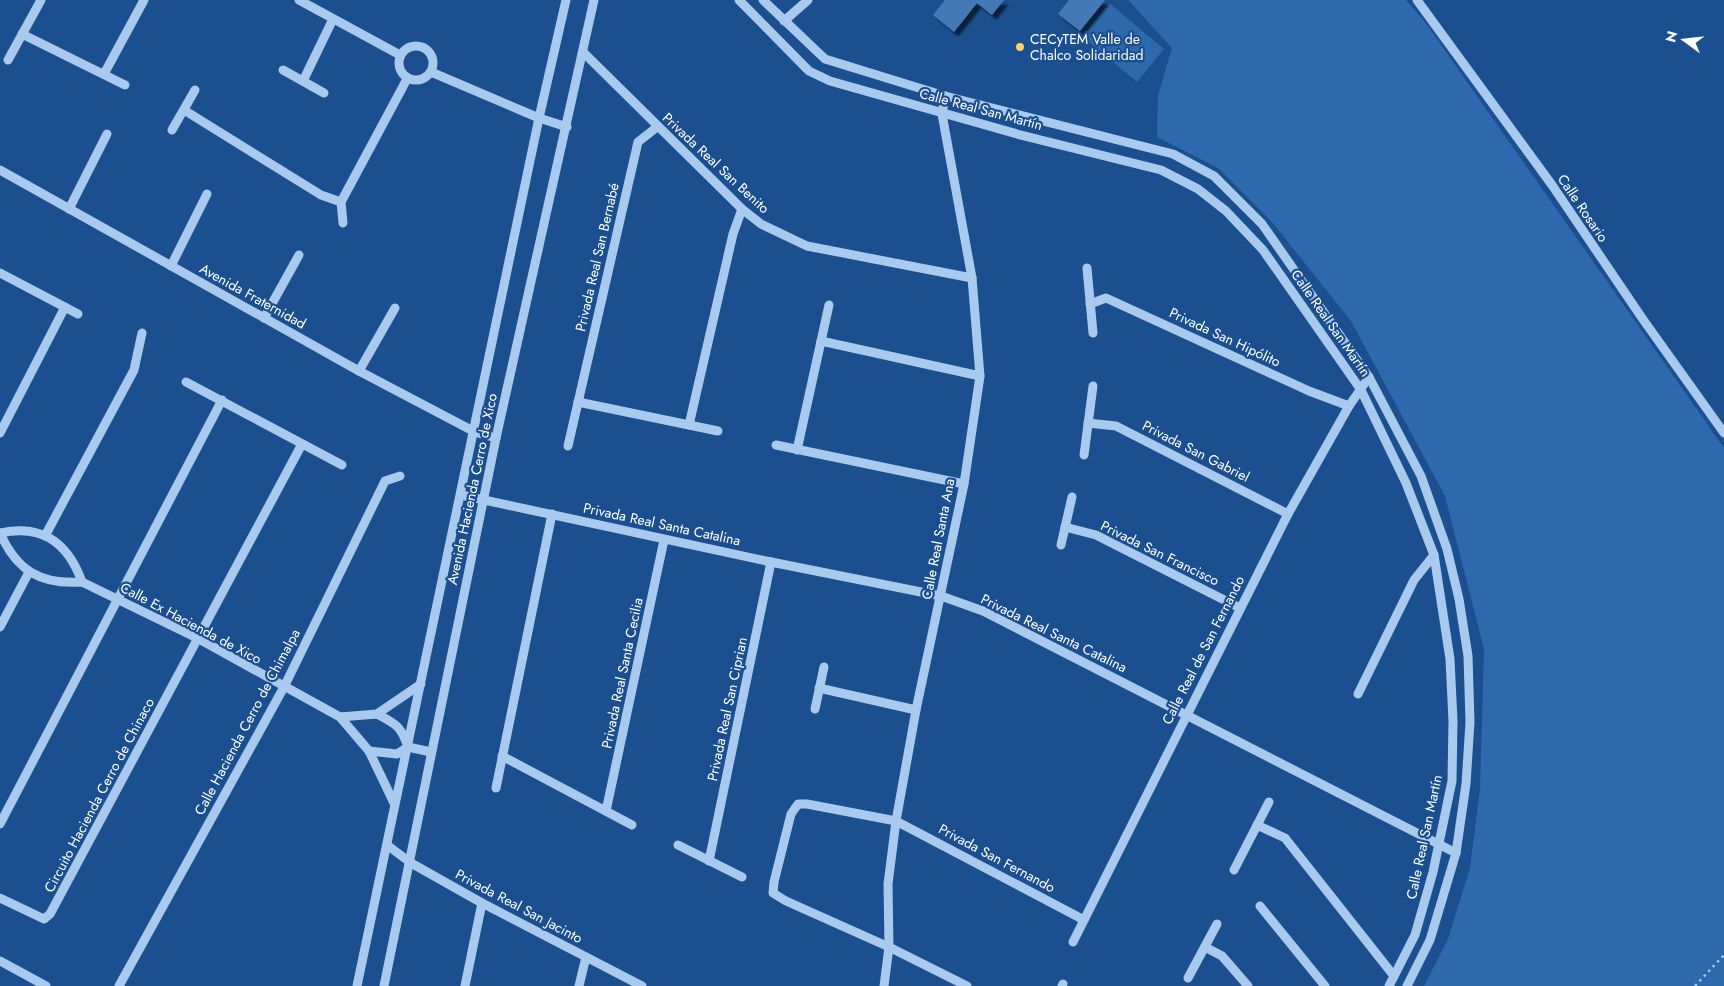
<svg xmlns="http://www.w3.org/2000/svg" width="1724" height="986" font-family="Jost,sans-serif">
<style>
.green{fill:#2e69ad}
.building{fill:#4478b7;filter:url(#shadow)}
.lines{fill:none;stroke-linecap:round;stroke-linejoin:round}
.path{stroke:#a9c9ee;stroke-width:2.5;stroke-dasharray:2.5 4;stroke-linecap:butt}
.minor{stroke:#a9c9ee;stroke-width:9}
.poi-dot{fill:#ffd166;stroke:#1b4f8f;stroke-width:2}
.labels{text-anchor:middle;stroke-width:4.5;stroke-linejoin:round;paint-order:stroke}
.poi-label{font-size:14px;fill:#fff;stroke:#1b4f8f;text-anchor:start}
.street-label{font-size:14px;fill:#fff;stroke:#1b4f8f}
</style>
<defs>
<filter id="shadow"><feDropShadow dx="4.5" dy="4.5" stdDeviation="1" flood-color="#0009"/></filter>
</defs>
<rect width="100%" height="100%" fill="#1b4f8f"/>
<!-- green -->
<g class="green">
<path d="M1128 0H1406L1425 22 1724 448V986H1424L1448 939 1470 868 1480 789 1484 649 1445 496 1351 321 1272 222 1218 168 1157 137 1158 95 1172 48Z"/>
<path d="M1109 3 1164 49 1137 82 1082 36Z"/>
</g>
<!-- building -->
<g class="building">
<path d="M945 0H1004L992 15 977 3 954 32 933 15Z"/>
<path d="M1069 0H1105L1080 31 1058 14Z"/>
</g>
<g class="lines">
<!-- path -->
<path class="path" d="M1695 986 1724 955"/>
<!-- minor -->
<g class="minor">
<path d="M299 0 400 55"/>
<path d="M739 0 809 71 830 81 1017 134 1161 170 1198 189 1226 211 1263 250 1361 390 1406 483 1434 555 1450 659 1453 721 1452 781 1433 872 1415 935 1389 986"/>
<path d="M763 0 825 59 945 96 1173 154 1214 176 1262 224 1369 377 1421 476 1447 549 1459 599 1468 656 1470 722 1466 784 1456 853 1430 940 1407 986"/>
<path d="M1417 0 1552 185 1642 318 1724 433"/>
<path d="M784 21 808 0"/>
<path d="M22 34 125 85"/>
<circle cx="416" cy="63" r="17"/>
<path d="M583 52 742 209 761 224 807 246 972 278"/>
<path d="M8 60 41 0"/>
<path d="M283 70 324 93"/>
<path d="M431 72 539 118 567 127"/>
<path d="M104 74 144 0"/>
<path d="M303 81 333 19"/>
<path d="M184 110 321 195 341 202"/>
<path d="M172 130 195 90"/>
<path d="M0 170 359 371 475 432 496 438"/>
<path d="M69 209 107 134"/>
<path d="M343 223 341 202 407 79"/>
<path d="M171 266 207 194"/>
<path d="M1087 268 1093 333"/>
<path d="M0 273 78 314"/>
<path d="M1090 304 1106 298 1309 391 1349 406"/>
<path d="M264 318 299 255"/>
<path d="M821 341 980 376"/>
<path d="M359 371 395 308"/>
<path d="M186 382 342 465"/>
<path d="M578 402 718 431"/>
<path d="M1088 423 1116 426 1288 514"/>
<path d="M689 425 733 234 742 209"/>
<path d="M0 433 65 307"/>
<path d="M776 445 964 484"/>
<path d="M568 446 638 142 657 127"/>
<path d="M797 450 829 305"/>
<path d="M1084 455 1093 386"/>
<path d="M461 495 771 562 941 596 983 611 1456 853"/>
<path d="M1065 527 1096 535 1240 608"/>
<path d="M0 533C17 571 41 585 82 582L199 639 340 717 369 751 394 803"/>
<path d="M0 533C43 524 68 543 82 582"/>
<path d="M45 536 134 370 142 333"/>
<path d="M1061 545 1072 497"/>
<path d="M0 627 29 572"/>
<path d="M819 688 916 710"/>
<path d="M1358 694 1414 580 1434 555"/>
<path d="M815 709 824 667"/>
<path d="M377 714C396 724 401 726 408 747"/>
<path d="M340 717 377 714 421 684"/>
<path d="M369 751 397 754 408 747 431 752"/>
<path d="M502 756 632 825"/>
<path d="M496 788 552 514"/>
<path d="M606 811 664 540"/>
<path d="M0 824 222 400"/>
<path d="M1257 825 1285 838 1394 976"/>
<path d="M387 845 411 863 482 903 642 986"/>
<path d="M678 845 742 877"/>
<path d="M709 861 771 562"/>
<path d="M1234 870 1269 802"/>
<path d="M0 898 44 919 50 914 302 444"/>
<path d="M1260 906 1325 986"/>
<path d="M1073 942 1288 514 1349 406 1369 377"/>
<path d="M1205 947 1222 956 1248 986"/>
<path d="M0 961 46 986"/>
<path d="M1188 978 1217 924"/>
<path d="M119 986 284 687 385 481 400 476"/>
<path d="M357 986 539 118 566 0"/>
<path d="M384 986 496 438 594 0"/>
<path d="M465 986 482 903"/>
<path d="M579 986 586 957"/>
<path d="M884 986 889 947 888 884 896 821 916 710 964 484 980 376 972 278 942 114 945 96"/>
<path d="M967 986 889 947 786 901 773 893 774 882 791 814 798 804H807L896 821 1084 920"/>
<path d="M1062 986 1063 984"/>
</g>
</g>
<!-- markers -->
<circle class="poi-dot" cx="1020" cy="47" r="5"/>
<g class="labels">
<!-- poi labels -->
<g class="poi-label">
<text x="1030" y="44">CECyTEM Valle de<tspan x="1030" dy="16">Chalco Solidaridad</tspan></text>
</g>
<!-- street labels -->
<g class="street-label">
<text transform="translate(981 109) rotate(15)" y="5">Calle Real San Martín</text>
<text transform="translate(716 163) rotate(43)" y="5">Privada Real San Benito</text>
<text transform="translate(1583 208) rotate(56)" y="5">Calle Rosario</text>
<text transform="translate(597 257) rotate(-77)" y="5">Privada Real San Bernabé</text>
<text transform="translate(253 296) rotate(29)" y="5">Avenida Fraternidad</text>
<text transform="translate(1331 323) rotate(55)" y="5">Calle Real San Martín</text>
<text transform="translate(1225 337) rotate(25)" y="5">Privada San Hipólito</text>
<text transform="translate(1196 451) rotate(27)" y="5">Privada San Gabriel</text>
<text transform="translate(472 489) rotate(-78)" y="5">Avenida Hacienda Cerro de Xico</text>
<text transform="translate(662 524) rotate(12)" y="5">Privada Real Santa Catalina</text>
<text transform="translate(938 539) rotate(-79)" y="5">Calle Real Santa Ana</text>
<text transform="translate(1160 553) rotate(26)" y="5">Privada San Francisco</text>
<text transform="translate(191 623) rotate(28)" y="5">Calle Ex Hacienda de Xico</text>
<text transform="translate(1054 633) rotate(26)" y="5">Privada Real Santa Catalina</text>
<text transform="translate(1203 650) rotate(-63)" y="5">Calle Real de San Fernando</text>
<text transform="translate(622 673) rotate(-78)" y="5">Privada Real Santa Cecilia</text>
<text transform="translate(727 709) rotate(-78)" y="5">Privada Real San Ciprian</text>
<text transform="translate(247 722) rotate(-62)" y="5">Calle Hacienda Cerro de Chimalpa</text>
<text transform="translate(99 795) rotate(-62)" y="5">Circuito Hacienda Cerro de Chinaco</text>
<text transform="translate(1424 837) rotate(-78)" y="5">Calle Real San Martín</text>
<text transform="translate(997 858) rotate(28)" y="5">Privada San Fernando</text>
<text transform="translate(519 906) rotate(28)" y="5">Privada Real San Jacinto</text>
</g>
</g>
<!-- north arrow -->
<g transform="translate(1684 40) rotate(285)" stroke="#1b4f8f" stroke-width="4" paint-order="stroke">
<path d="M0-4L9 19L0 12L-9 19Z" fill="#ffffff"/>
<text y="-8" font-size="14" font-weight="bold" text-anchor="middle" fill="#ffffff">N</text>
</g>
</svg>
